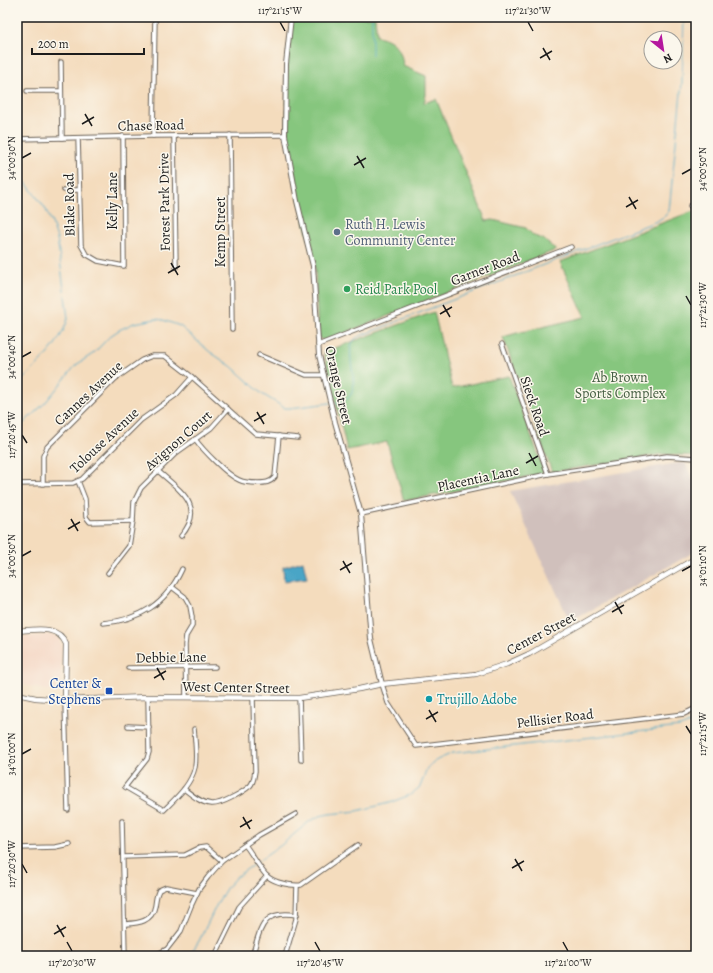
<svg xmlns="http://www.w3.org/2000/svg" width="713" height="973" font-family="Alegreya,serif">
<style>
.built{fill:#f4d3c0}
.industrial{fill:#d0c0bc}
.green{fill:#86c67e;stroke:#51714d}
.water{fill:#48a5c6;stroke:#326071}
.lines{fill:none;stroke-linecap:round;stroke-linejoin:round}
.stream{stroke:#48a5c6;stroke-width:1}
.minor-casing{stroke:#685f54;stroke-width:5.5}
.tertiary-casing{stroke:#685f54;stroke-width:6}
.secondary-casing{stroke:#685f54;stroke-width:6}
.minor{stroke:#fff;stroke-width:3.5}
.tertiary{stroke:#fff;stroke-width:4}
.secondary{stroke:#fff;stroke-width:4.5}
.ticks{fill:none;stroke:#1c1c1c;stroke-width:1.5}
.service-dot{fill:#5c6f8a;stroke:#fbf7ec;stroke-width:1.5}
.leisure-dot{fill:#2e9e5b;stroke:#fbf7ec;stroke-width:1.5}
.transit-dot{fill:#1a4fb4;stroke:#fbf7ec;stroke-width:1.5}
.culture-dot{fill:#0f9aa8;stroke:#fbf7ec;stroke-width:1.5}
.labels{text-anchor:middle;stroke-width:3;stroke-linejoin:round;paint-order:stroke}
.street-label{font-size:14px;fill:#1c1c1c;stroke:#fbf7ec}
.service-label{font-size:14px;fill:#4e5e75;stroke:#fbf7ec;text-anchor:start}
.leisure-label{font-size:14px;fill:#27864d;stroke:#fbf7ec;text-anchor:start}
.park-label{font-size:14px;fill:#466043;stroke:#fbf7ec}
.transit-label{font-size:14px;fill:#164399;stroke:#fbf7ec;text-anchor:end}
.culture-label{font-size:14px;fill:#0d838f;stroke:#fbf7ec;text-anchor:start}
.neatline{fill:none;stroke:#1c1c1c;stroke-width:1.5}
.ticks-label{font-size:10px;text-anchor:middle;fill:#1c1c1c}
</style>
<rect width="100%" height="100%" fill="#fbf7ec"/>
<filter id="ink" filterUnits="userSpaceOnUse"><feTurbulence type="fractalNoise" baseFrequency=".025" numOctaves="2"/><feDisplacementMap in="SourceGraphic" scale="8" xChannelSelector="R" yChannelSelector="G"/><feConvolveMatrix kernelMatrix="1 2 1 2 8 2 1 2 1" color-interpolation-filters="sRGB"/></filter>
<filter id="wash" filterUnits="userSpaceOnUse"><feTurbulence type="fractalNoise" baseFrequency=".012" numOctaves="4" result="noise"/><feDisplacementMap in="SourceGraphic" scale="16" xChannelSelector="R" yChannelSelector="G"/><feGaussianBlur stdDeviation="0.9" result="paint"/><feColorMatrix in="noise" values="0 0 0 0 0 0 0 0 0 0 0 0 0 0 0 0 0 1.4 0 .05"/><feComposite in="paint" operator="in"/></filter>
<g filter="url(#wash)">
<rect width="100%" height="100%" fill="#f4dcbd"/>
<!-- built -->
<path class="built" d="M48 635 55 636 59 640 61 645V689L57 693 17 683V640L21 637Z"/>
<!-- industrial -->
<path class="industrial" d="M685 462 696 487V551L570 622 510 491Z"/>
<!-- green -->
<g class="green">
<path d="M293 17H375L377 36C394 39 402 49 403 66L426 76V95L424 103 436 99 486 221 493 220 526 228 534 236 543 239 556 250 324 341 318 337 315 267 296 186 287 128V57Z"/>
<path d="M696 210V456L663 454 552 472 503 337 517 333 585 317 560 262Z"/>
<path d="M434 312 452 388 509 376 544 470 541 474 404 501 387 442 347 450 324 352Z"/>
</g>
<!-- water -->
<path class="water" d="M303 561 307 578 284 581 283 567Z"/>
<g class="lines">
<!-- stream -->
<g class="stream">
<path d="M372 17V55"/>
<path d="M17 171 45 208 52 223 57 238 68 318C61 345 36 366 17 385"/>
<path d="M333 403C372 401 341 358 354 340 357 336 381 328 388 325L657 221 665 216 669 211 682 83 684 17"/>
<path d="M17 429 45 403 76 365 94 353 110 336 119 330 134 323 156 319 163 320 180 326 210 352 231 366 262 394 285 408H290L330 403"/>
<path d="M189 956 199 941 218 902 227 887 236 877 280 846 310 821 320 816 329 814 357 811 389 803 410 795 420 787 427 768 432 763 439 759 453 753 680 727 696 721"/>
</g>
</g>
</g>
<g filter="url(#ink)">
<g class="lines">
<defs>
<g id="minor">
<path d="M61 62 62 138"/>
<path d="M27 91H61"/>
<path d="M230 135 232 329"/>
<path d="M153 136 155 17"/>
<path d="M174 136 176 267"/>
<path d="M78 138 81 245 86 254 98 261 124 266 123 136"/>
<path d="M17 139 153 136 285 135"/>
<path d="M64 190H80"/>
<path d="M690 206 696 204"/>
<path d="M502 344 548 474"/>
<path d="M318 345 571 247"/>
<path d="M259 355 306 375H324"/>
<path d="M195 439C203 450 227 475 239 480 245 483 251 483 258 483 265 483 270 483 275 477L279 436"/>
<path d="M157 470C179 490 207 506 181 536"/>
<path d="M78 481 85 499 86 517 90 522 133 521"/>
<path d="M17 484 73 483 82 479 141 420 176 395 192 377"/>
<path d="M43 484V456L47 447 115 379 142 360 152 356H165L192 377 256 434 298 438"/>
<path d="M361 514 548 474 667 456 696 458"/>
<path d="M108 573 129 546 133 521 134 502 141 488 176 453 211 428 228 409"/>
<path d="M172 587 185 597 190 606 192 617V626L186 636 185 645 186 697"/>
<path d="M103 623C140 620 166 604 182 569"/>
<path d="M128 668 215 667"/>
<path d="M382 684 388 703 416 746 684 714 696 708"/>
<path d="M148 697 149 752 147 759 125 787 164 810C176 798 191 785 195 767 197 756 195 741 194 729"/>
<path d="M299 698 301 760"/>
<path d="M65 700 68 810"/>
<path d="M128 726 149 727"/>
<path d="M184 789C192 795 201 803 211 804 221 805 243 792 250 786 254 782 254 776 255 771L253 698"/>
<path d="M122 821 125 956"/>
<path d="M245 845C251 852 261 871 267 876 275 883 291 886 301 885L358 845"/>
<path d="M17 848 55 847 69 844"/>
<path d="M123 857 185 855 199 848 206 847 222 861"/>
<path d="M125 924C139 923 152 922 155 906 156 900 156 895 159 890L166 887 197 893"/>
<path d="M125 956 158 954 167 949 181 931 191 906 199 889 208 877 222 861 259 835 296 814"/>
<path d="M215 956 239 907 267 876"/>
<path d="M252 956C261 929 261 909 297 915"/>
<path d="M285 956 296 919 297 886"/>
</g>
<path id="tertiary" d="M291 17 286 64 285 135 297 201 313 266 319 355 335 422 361 514 371 639 382 684"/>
<g id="secondary">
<path d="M17 631C34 630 58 624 66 644L65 700"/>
<path d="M17 694 36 698 65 700 148 697 299 698 359 689 382 684 476 674 507 664 529 654 696 558"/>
</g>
</defs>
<!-- minor casing -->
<use href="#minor" class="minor-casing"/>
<!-- tertiary casing -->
<use href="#tertiary" class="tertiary-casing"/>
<!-- secondary casing -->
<use href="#secondary" class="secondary-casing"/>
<!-- minor -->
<use href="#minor" class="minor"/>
<!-- tertiary -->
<use href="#tertiary" class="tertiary"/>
<!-- secondary -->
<use href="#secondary" class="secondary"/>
</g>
</g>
<!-- ticks -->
<path class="ticks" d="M280 22 285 31M528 22 533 31M543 48 550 60M540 58 552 51M85 114 92 126M82 124 94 117M357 156 364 168M22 158 31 153M354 165 366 158M682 174 691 169M629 197 636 209M626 207 638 200M171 263 178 275M168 273 180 266M686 296 691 305M443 305 450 317M440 314 452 307M22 357 31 352M257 412 264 424M254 421 266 414M22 435 27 443M529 453 536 466M526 463 538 456M71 519 78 531M68 529 80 522M22 556 31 551M343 561 350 573M340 570 352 563M682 571 691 566M615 602 622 614M612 612 624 605M157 668 164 680M154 678 166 671M429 710 436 722M426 719 438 712M686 726 691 734M22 754 31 749M243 817 250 829M240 827 252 820M515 859 522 871M22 864 27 873M512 868 524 861M57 925 64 937M54 934 66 927M67 942 72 951M315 942 320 951M563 942 568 951"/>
<!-- markers -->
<circle class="service-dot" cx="337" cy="232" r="4"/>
<circle class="leisure-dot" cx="347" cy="289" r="4"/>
<rect class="transit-dot" x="105" y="687" width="8" height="8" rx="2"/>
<circle class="culture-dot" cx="429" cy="699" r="4"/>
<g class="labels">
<!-- street labels -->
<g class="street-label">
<text transform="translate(151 125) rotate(-1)" y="5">Chase Road</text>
<text transform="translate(112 201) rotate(-90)" y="5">Kelly Lane</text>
<text transform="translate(164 202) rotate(-91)" y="5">Forest Park Drive</text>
<text transform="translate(69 205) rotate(-91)" y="5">Blake Road</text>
<text transform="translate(220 232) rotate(-90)" y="5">Kemp Street</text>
<text transform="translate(485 268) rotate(-21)" y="5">Garner Road</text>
<text transform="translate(339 385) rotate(77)" y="5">Orange Street</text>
<text transform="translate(88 393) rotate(-43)" y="5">Cannes Avenue</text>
<text transform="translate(535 406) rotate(71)" y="5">Sieck Road</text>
<text transform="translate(104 440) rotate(-43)" y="5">Tolouse Avenue</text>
<text transform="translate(178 440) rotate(-41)" y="5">Avignon Court</text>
<text transform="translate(478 478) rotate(-12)" y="5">Placentia Lane</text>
<text transform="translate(541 633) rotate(-28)" y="5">Center Street</text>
<text transform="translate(171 657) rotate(-1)" y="5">Debbie Lane</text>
<text transform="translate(236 687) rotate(1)" y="5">West Center Street</text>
<text transform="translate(555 718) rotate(-7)" y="5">Pellisier Road</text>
</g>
<!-- service labels -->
<g class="service-label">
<text x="345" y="229">Ruth H. Lewis<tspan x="345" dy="16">Community Center</tspan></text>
</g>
<!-- leisure labels -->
<g class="leisure-label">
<text x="355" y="294">Reid Park Pool</text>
</g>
<!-- park labels -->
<g class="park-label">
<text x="620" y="382">Ab Brown<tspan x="620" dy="16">Sports Complex</tspan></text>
</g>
<!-- transit labels -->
<g class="transit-label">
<text x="101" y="688">Center &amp;<tspan x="101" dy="16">Stephens</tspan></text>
</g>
<!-- culture labels -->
<g class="culture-label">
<text x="437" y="704">Trujillo Adobe</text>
</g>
</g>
<!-- margin -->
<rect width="713" height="973" fill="none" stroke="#fbf7ec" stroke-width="44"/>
<!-- north arrow -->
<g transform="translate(663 50) rotate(150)"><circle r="19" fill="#fbf7ec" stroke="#a29f99"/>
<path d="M0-3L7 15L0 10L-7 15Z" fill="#b5179e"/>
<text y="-6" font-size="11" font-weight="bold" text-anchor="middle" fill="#1c1c1c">N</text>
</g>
<!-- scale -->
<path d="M32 48v6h112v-6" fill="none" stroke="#1c1c1c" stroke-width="2"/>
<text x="38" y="48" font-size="12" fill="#1c1c1c" stroke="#fbf7ec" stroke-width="3" paint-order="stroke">200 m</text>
<rect x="22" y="22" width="669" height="929" class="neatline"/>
<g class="ticks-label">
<text x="280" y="14">117°21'15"W</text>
<text x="528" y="14">117°21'30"W</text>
<text transform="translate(11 158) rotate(-90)" y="4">34°00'30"N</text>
<text transform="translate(702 169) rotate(-90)" y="4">34°00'50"N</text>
<text transform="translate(702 305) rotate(-90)" y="4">117°21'30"W</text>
<text transform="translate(11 357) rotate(-90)" y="4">34°00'40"N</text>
<text transform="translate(11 435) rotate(-90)" y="4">117°20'45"W</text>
<text transform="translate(11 556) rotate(-90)" y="4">34°00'50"N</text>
<text transform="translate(702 566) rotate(-90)" y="4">34°01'10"N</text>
<text transform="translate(702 734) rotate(-90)" y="4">117°21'15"W</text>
<text transform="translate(11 754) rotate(-90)" y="4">34°01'00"N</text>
<text transform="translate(11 864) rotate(-90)" y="4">117°20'30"W</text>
<text x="72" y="966">117°20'30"W</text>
<text x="320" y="966">117°20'45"W</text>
<text x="568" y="966">117°21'00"W</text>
</g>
</svg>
